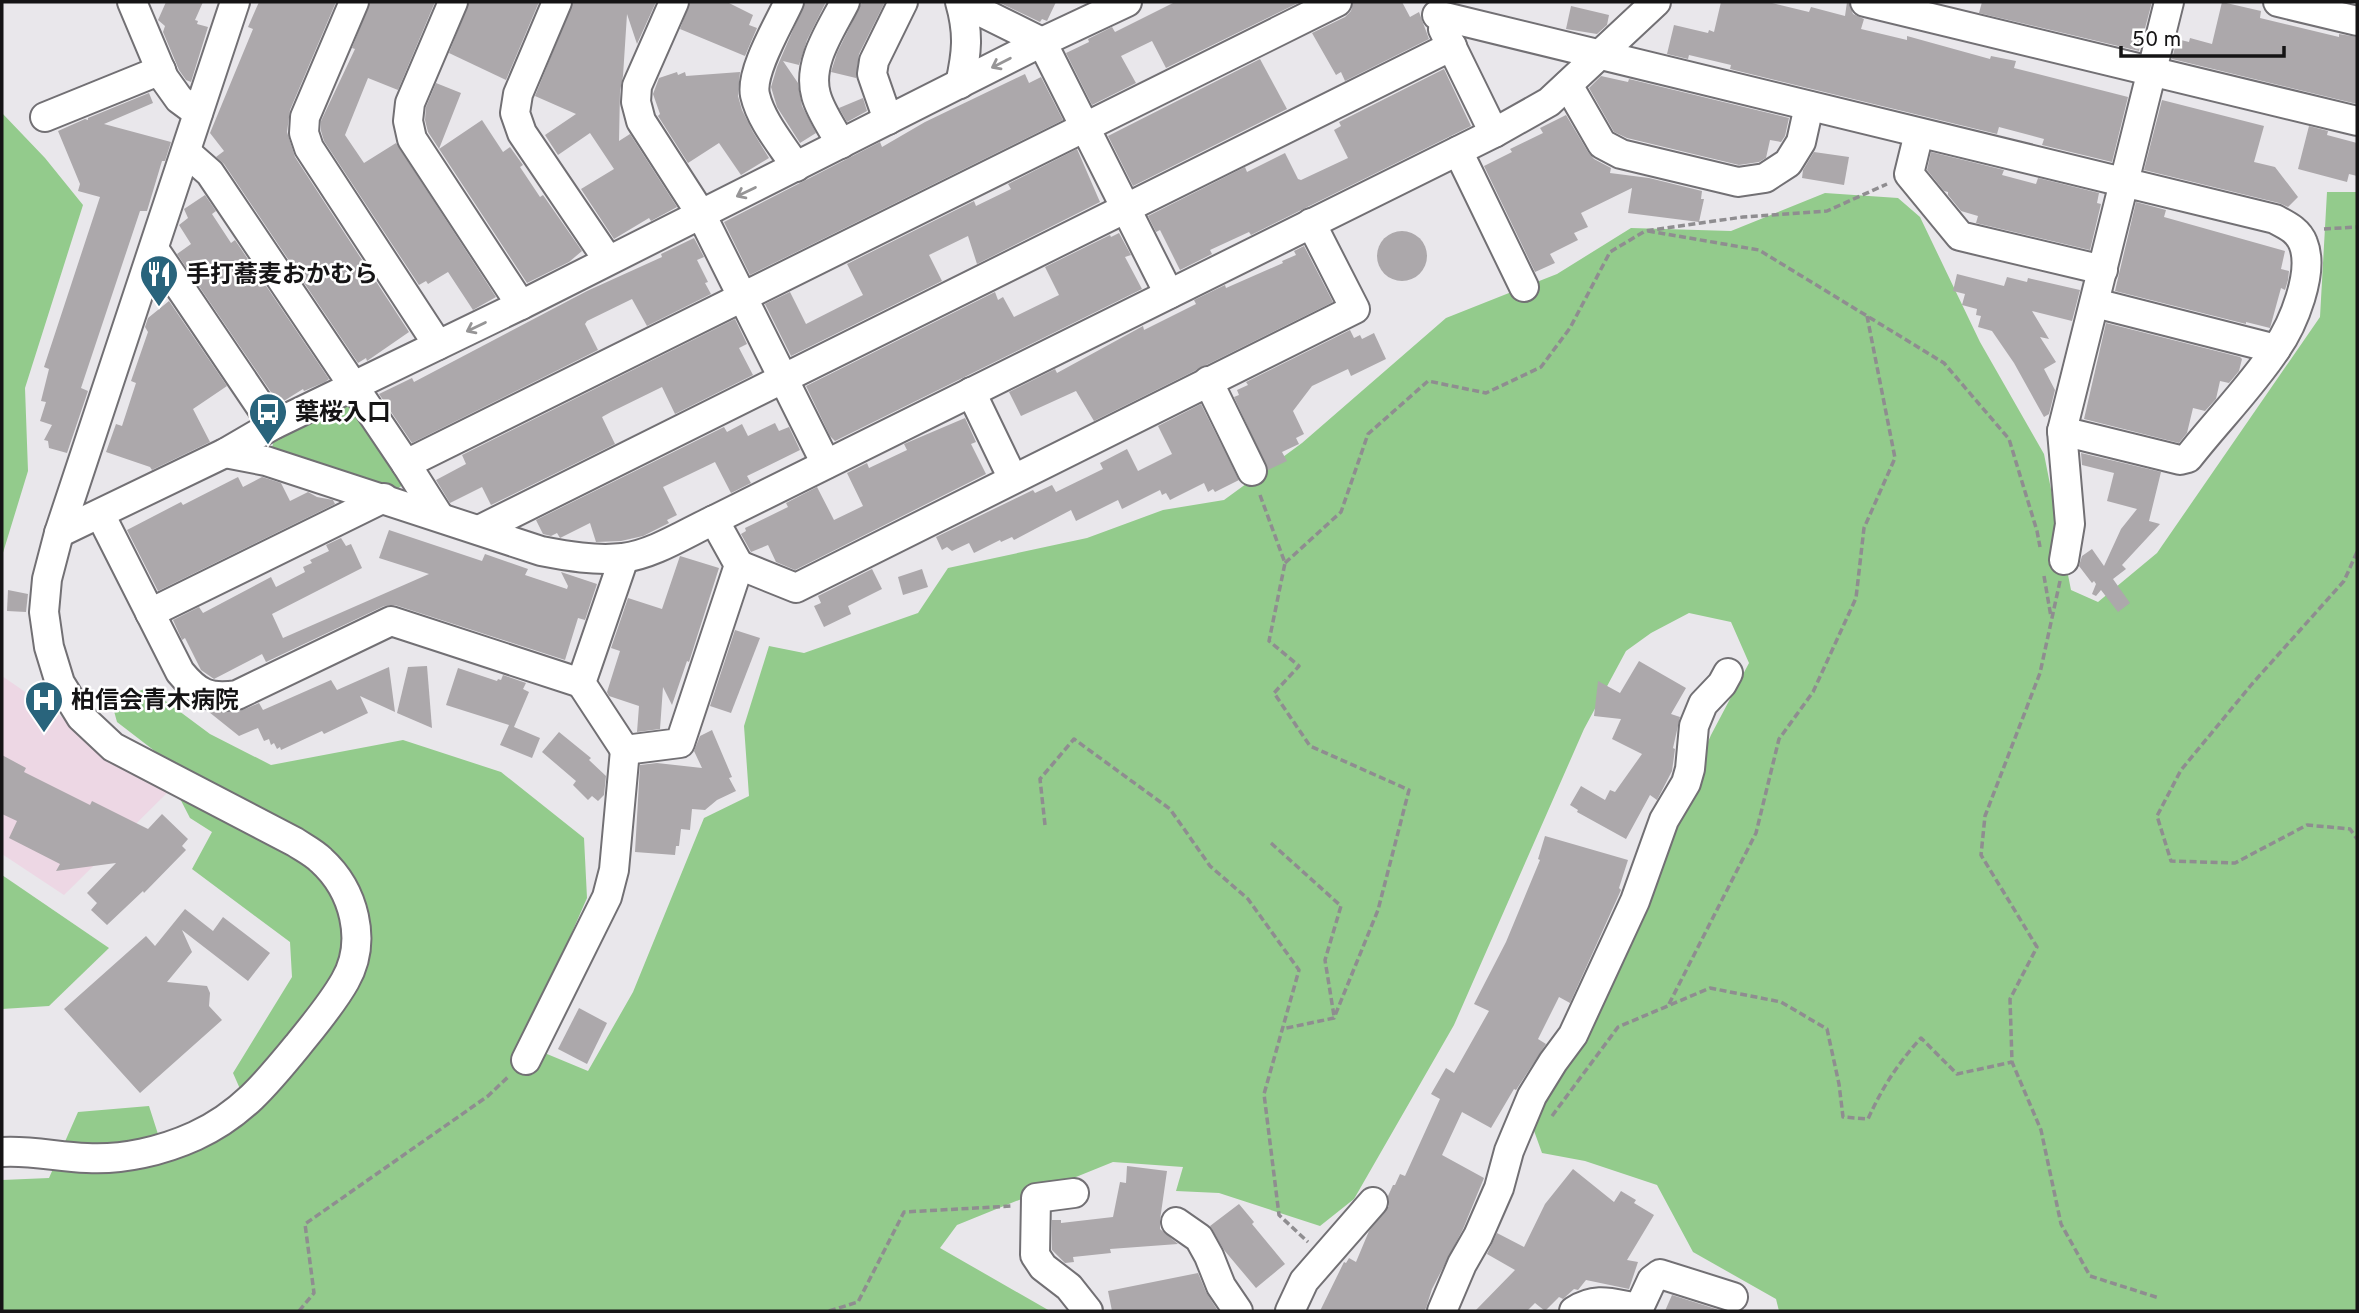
<svg xmlns="http://www.w3.org/2000/svg" width="2359" height="1313" font-family="Overpass,'Noto Sans JP',sans-serif">
<style>
.medical{fill:#edd7e4}
.green{fill:#93cb8c}
.building{fill:#aca8ab}
.lines{fill:none;stroke-linecap:round;stroke-linejoin:round}
.minor-casing{stroke:#727074;stroke-width:32}
.path{stroke:#8f8d90;stroke-width:3.5;stroke-dasharray:7 3.5;stroke-linecap:butt}
.minor{stroke:#fff;stroke-width:28}
.oneway{stroke:#969596}
.labels{text-anchor:middle;stroke-width:5;stroke-linejoin:round;paint-order:stroke}
.poi-label{font-size:24px;font-weight:bold;fill:#151415;stroke:#fff;text-anchor:start}
</style>
<rect width="100%" height="100%" fill="#e9e7eb"/>
<!-- medical -->
<path class="medical" d="M2 676 169 791 64 895 2 854Z"/>
<!-- green -->
<g class="green">
<path d="M2 113 45 158 83 205 25 388 28 471 2 556Z"/>
<path d="M2327 192H2357V1311H1779L1776 1299 1693 1252 1657 1185 1585 1161 1542 1153 1533 1128 1594 1003 1711 735 1749 663 1731 622 1689 613 1651 633 1626 651 1584 729 1454 1025 1354 1199 1320 1226 1219 1193 1176 1191 1183 1167 1113 1162 957 1225 940 1248 1050 1311H2V1180L49 1178 78 1112 149 1106 165 1156 252 1116 233 1073 292 977 290 942 192 869 212 832 190 818 156 752 117 722 111 700 148 688 210 734 271 765 403 740 501 772 584 838 587 898 533 1021 547 1054 588 1071 633 992 704 818 749 796 744 726 769 646 804 653 918 613 948 568 1087 538 1163 510 1224 500 1302 443 1446 318 1557 274 1631 228 1731 231 1825 193 1898 198 1920 217 1980 342 2044 454 2071 590 2098 602 2157 553 2320 317Z"/>
<path d="M345 401 361 407 404 484 396 490 270 454 275 437Z"/>
<path d="M2 875 109 948 49 1006 2 1009Z"/>
</g>
<!-- building -->
<g class="building">
<path d="M166 2H203L195 20 198 21 197 24 208 27 191 82 186 80 179 70 163 32 165 26 158 20Z"/>
<path d="M259 2H336L290 110 287 132 295 157 409 332 367 361 366 358 358 363 224 164 216 157 224 151 210 133 253 29 248 27Z"/>
<path d="M370 2H435L398 90 368 78 345 135 364 163 396 143 496 297 473 310 448 272 428 284 426 281 419 285 324 141 321 131V121L355 49 352 48Z"/>
<path d="M469 2H539L506 80 449 53Z"/>
<path d="M573 2H656L637 44 627 14 623 76 620 91 619 141 630 134 677 207 651 221 649 218 614 239 581 189 614 169 590 133 558 155 545 135 576 114 535 96Z"/>
<path d="M690 2H727L753 15 749 25 757 28 745 56 680 29Z"/>
<path d="M805 2H826L807 40 799 65 783 61 798 83 802 106 816 133 800 143 777 107 771 87 777 67Z"/>
<path d="M862 2H885L859 54 856 78 831 72 837 53Z"/>
<path d="M998 2H1056L1047 21 1042 19 1040 22Z"/>
<path d="M1175 2H1300L1166 68 1152 41 1121 56 1136 83 1092 105 1066 53 1089 42 1088 39 1112 27 1115 32Z"/>
<path d="M1353 2H1402L1410 17 1419 12 1429 39 1345 81 1341 72 1336 75 1312 33 1345 17 1351 11Z"/>
<path d="M1721 2H1768L1809 12 1811 7 1845 16 1847 2H1849L1853 14 1864 19 1861 29 1907 40V36L1990 59 1991 56 2016 61 2014 68 2128 97 2112 162 2042 145 2044 139 1999 127 1997 134 1730 69 1731 65 1689 55 1688 59 1667 54 1674 25 1708 33 1709 30 1714 32Z"/>
<path d="M1982 2H2152L2139 51 1979 13Z"/>
<path d="M2222 2 2261 11 2260 18 2339 37V34L2357 37V104L2172 59 2177 39 2189 42 2190 38 2212 44Z"/>
<path d="M1571 6 1609 15 1607 25 1597 34 1566 29Z"/>
<path d="M1260 59 1287 109 1133 186 1108 136Z"/>
<path d="M1444 69 1471 126 1251 235 1249 232 1210 250 1212 254 1180 270 1160 230 1156 232 1148 216 1245 167 1247 172 1285 153 1298 179 1301 180 1348 158 1334 130 1341 126 1339 122Z"/>
<path d="M677 72 678 75 685 72 686 76 740 72 738 96 742 110 753 132 769 158 741 175 719 143 688 163 658 116 660 114 653 94 659 78Z"/>
<path d="M1025 74 1029 83 1041 77 1063 120 750 275 724 222 880 142 882 147 925 122Z"/>
<path d="M1601 76 1628 82 1629 79 1789 118 1785 136 1781 142 1770 140 1766 158 1759 162 1739 165 1627 138 1614 132 1589 88Z"/>
<path d="M436 83 461 93 439 149 482 120 503 152 510 147 523 165 520 167 540 197 543 195 582 251 569 262 527 283 428 132 425 120 426 107Z"/>
<path d="M149 93 153 103 104 124 171 142 165 161H162L147 211H140L81 388 88 391 67 453 49 448 48 441 44 440 52 425 40 421 46 402 41 401 49 369 44 367 100 197 78 191 80 184 58 131 85 119 88 120V118Z"/>
<path d="M863 98 867 111 847 122 839 108Z"/>
<path d="M2162 100 2264 126 2254 162 2275 167 2298 197 2288 207 2279 203 2144 170Z"/>
<path d="M1566 115 1588 152 1594 159 1611 168 1610 173 1649 178 1702 191 1701 199H1704L1699 222 1628 213 1632 188 1581 213 1588 227 1574 233 1578 240 1550 254 1555 263 1535 272 1484 166 1512 152 1510 149 1543 133 1540 128Z"/>
<path d="M2309 126 2328 131 2327 135 2357 143V176L2349 174 2347 182 2298 169Z"/>
<path d="M1077 149 1100 202 977 264 968 236 929 255 942 281 791 356 765 304 790 292 806 324 863 295 847 264 974 201 976 206 1011 189 1008 184Z"/>
<path d="M1814 152 1849 157 1844 185 1802 178 1803 170Z"/>
<path d="M1931 152 2004 170 2002 175 2036 184 2038 178 2099 193 2097 203 2101 204 2090 250 1976 223 1978 216 1961 211 1948 195V192L1944 191 1927 170Z"/>
<path d="M205 195 216 211 212 214 231 243 235 240 329 379 325 382 304 391 303 389 279 404 177 254 191 244 179 225 188 218 184 209Z"/>
<path d="M2136 202 2166 210 2164 217 2285 251 2281 269 2289 271 2288 280 2285 290 2281 288 2270 328 2246 322V324L2115 291Z"/>
<circle cx="1402" cy="256" r="25"/>
<path d="M1119 233 1131 255 1125 257 1142 289 835 441 830 436 806 386 995 292 998 300 1003 297 1014 317 1059 295 1045 267 1110 235 1111 237Z"/>
<path d="M694 238 704 257 697 260 708 282 705 283 711 294 647 326 632 299 587 321 585 324 598 350 412 443 379 394 412 378 414 382 587 291 662 257 661 254Z"/>
<path d="M1304 246 1333 302 1094 421 1076 391 1021 416 1009 392 1055 369 1057 373 1143 326 1144 330 1196 304 1194 300 1225 285 1226 288 1283 263 1282 261 1296 255 1294 251Z"/>
<path d="M1957 274 2004 286 2007 277 2027 282 2028 278 2080 290 2072 321 2032 311 2049 339 2040 337 2056 362 2044 369 2055 390 2049 414 2044 417 2014 363 1992 331 1978 327 1981 316 1976 315 1977 309 1962 305 1965 294 1953 291Z"/>
<path d="M169 301 227 386 193 409 210 442 152 470 150 467 106 452 116 424 122 426 136 383 131 381 148 332 145 327 148 318Z"/>
<path d="M735 319 747 344 739 348 753 375 675 414 662 387 611 412 602 417 615 444 491 505 482 487 450 503 436 480 466 464 462 455Z"/>
<path d="M2106 323 2240 357 2242 359 2239 371 2229 383 2220 381 2216 399 2205 411 2193 408 2187 433 2179 443 2084 419Z"/>
<path d="M1350 330 1354 338 1360 335 1362 339 1374 333 1386 359 1351 376 1348 369 1312 386 1293 411 1304 434 1296 438 1299 444 1282 452 1287 461 1268 470 1234 397 1239 395 1237 390 1248 385 1246 382Z"/>
<path d="M1201 404 1239 480 1215 492 1213 489 1208 492 1204 483 1170 500 1166 493 1162 495 1160 490 1122 509 1118 500 1076 521 1071 510 1014 540 1012 537 1001 542 1000 540 974 553 969 543 952 551 947 547 942 550 936 537 1033 490 1035 493 1052 485 1056 492 1103 469 1100 463 1127 449 1138 471 1172 454 1158 426Z"/>
<path d="M965 418 976 442 971 444 986 474 795 570 776 562 768 545 751 552 741 534 746 531 745 528 788 507 786 503 817 487 834 520 863 506 847 473 867 463 869 468 907 450 904 444Z"/>
<path d="M775 423 779 431 789 427 800 450 747 476 751 483 731 493 715 462 663 487 677 515 667 520 669 523 643 536 621 541 596 542 590 523 560 538 557 533 551 536 543 534 536 520 724 427 727 432 742 424 748 436Z"/>
<path d="M2081 453 2161 472 2149 521 2160 524 2122 565 2126 569 2113 579 2130 603 2118 612 2101 590 2096 596 2092 594 2096 584 2094 581 2092 583 2079 566 2082 556 2092 549 2104 566 2121 529 2137 509 2107 501 2114 473 2082 465Z"/>
<path d="M238 477 243 487 262 477 281 483 290 501 308 492 317 497 333 500 335 504 158 591 127 530 181 502 183 505Z"/>
<path d="M389 530 482 561 485 554 528 569 525 575 567 589 568 586 561 572 597 584 585 620 578 618 565 660 395 605 384 606 266 662 262 654 214 679 201 670 185 638 182 640 173 620 199 607 203 613 271 577 276 587 305 572 303 567 312 563 310 560 329 551 326 545 341 538 346 546 351 544 362 568 272 614 283 638 429 574 379 558Z"/>
<path d="M680 556 719 568 689 662 687 661 672 705 663 687 660 729 637 732 639 706 609 696 607 692 620 651 611 648 628 598 662 609Z"/>
<path d="M872 569 882 589 848 606 851 614 824 627 814 606 821 603 818 596Z"/>
<path d="M922 569 928 587 903 595 898 577Z"/>
<path d="M8 590 28 594 26 612 7 611Z"/>
<path d="M735 630 760 638 731 713 710 706Z"/>
<path d="M1639 661 1686 688 1671 714 1680 717 1673 748 1675 749 1672 771 1657 800 1650 795 1626 839 1577 812 1578 810 1570 805 1581 786 1605 800 1610 790 1615 792 1642 754 1612 739 1621 719 1594 716 1598 681 1620 693Z"/>
<path d="M427 666 432 728 397 713 408 667Z"/>
<path d="M389 667 395 712 360 696 368 713 324 734 322 731 281 750 280 747 277 749 274 743 271 745 269 739 264 741 258 728 239 736 209 712H238L259 703 263 710 331 680 337 690Z"/>
<path d="M458 668 497 681 498 679 501 680 503 675 526 683 523 689 529 692 514 727 540 738 532 758 500 745 509 725 446 705Z"/>
<path d="M712 730 732 777 729 778 736 791 717 800 705 810 692 809 690 830 681 829 679 846H676L675 855 635 852 640 765 657 763 702 768 694 751 700 736Z"/>
<path d="M559 732 591 758 589 760 606 776 604 795 598 801 592 796 588 800 573 785 576 781 542 752Z"/>
<path d="M2 755 26 768 24 772 90 805 92 801 148 829 162 814 188 839 182 846 186 850 144 893 143 891 107 925 91 910 97 903 87 893 116 863 56 871 60 864 9 838 17 821 2 814Z"/>
<path d="M1545 836 1628 860 1619 888 1621 890 1570 1003 1559 997 1538 1039 1546 1044 1516 1090 1514 1089 1491 1128 1462 1112 1442 1155 1484 1178 1463 1229 1432 1289 1426 1308 1424 1311H1320L1344 1262 1346 1263 1349 1258 1356 1262 1369 1231 1389 1206 1388 1196 1393 1185H1395L1400 1174 1405 1176 1440 1099 1431 1094 1446 1068 1454 1073 1489 1011 1474 1004 1506 942 1540 860 1538 859Z"/>
<path d="M185 909 213 931 223 917 270 953 248 981 182 930 192 952 167 982 207 986 210 993 209 1006 222 1020 140 1093 64 1009 146 936 155 946Z"/>
<path d="M579 1008 607 1023 587 1064 558 1049Z"/>
<path d="M1127 1166 1167 1171 1160 1220V1229L1178 1244 1110 1249 1111 1253 1073 1257 1074 1262 1065 1263 1052 1250V1220H1061V1223L1113 1217 1120 1182 1126 1183Z"/>
<path d="M1573 1169 1614 1202 1621 1191 1636 1200 1634 1203 1654 1215 1627 1260 1638 1262 1629 1289 1586 1280 1578 1290 1574 1289 1563 1299 1559 1297 1545 1311 1535 1303 1527 1311H1475L1515 1270 1487 1254 1497 1233 1524 1247 1545 1204Z"/>
<path d="M1239 1204 1254 1222 1252 1224 1285 1264 1256 1288 1224 1250 1210 1226Z"/>
<path d="M1198 1273 1206 1292 1218 1311H1112L1108 1291Z"/>
<path d="M1672 1295 1716 1309 1719 1311H1665Z"/>
</g>
<g class="lines">
<defs>
<g id="minor">
<path d="M132 2 164 78 179 99 198 113"/>
<path d="M354 2 305 117 304 133 309 148 438 345"/>
<path d="M453 2 410 103 408 121 412 139 521 305"/>
<path d="M557 2 518 94 515 113 522 133 608 260"/>
<path d="M674 2 637 86 636 102 641 121 701 214 826 464"/>
<path d="M789 2C779 24 750 72 755 95 761 121 782 145 796 167"/>
<path d="M960 2C969 33 967 53 960 84"/>
<path d="M961 2 1042 42 1169 294"/>
<path d="M1865 2 2357 121"/>
<path d="M2278 2 2357 21"/>
<path d="M1437 15 2275 219C2286 225 2298 230 2303 243 2315 272 2293 325 2276 349 2251 387 2216 422 2188 458L2180 460 2062 431C2098 288 2133 145 2169 2"/>
<path d="M1443 29 1494 133"/>
<path d="M1568 85 1602 144 1621 154 1738 182 1765 178 1788 163 1801 142 1809 106"/>
<path d="M45 117 161 70"/>
<path d="M888 120 872 74 874 61 903 2"/>
<path d="M1919 133 1909 174 1960 236 2103 270"/>
<path d="M841 144C833 129 820 111 816 95 807 63 831 30 845 2"/>
<path d="M1458 151 1524 287"/>
<path d="M186 152 210 173 406 464 439 516"/>
<path d="M154 249 273 425"/>
<path d="M2095 303 2276 349"/>
<path d="M1208 381 1252 471"/>
<path d="M971 392 1013 479"/>
<path d="M2062 431 2070 524 2064 560"/>
<path d="M225 453 266 461 541 551C567 556 595 561 623 558 654 554 686 533 714 520L1494 133 1549 102 1656 2"/>
<path d="M406 464 1337 2"/>
<path d="M100 514 180 672C198 694 209 699 237 695L391 621 581 683"/>
<path d="M479 530 1452 46"/>
<path d="M59 533 225 453 273 425 521 305 1042 42 1127 2"/>
<path d="M624 558 581 683 625 750 680 743 739 565 714 520"/>
<path d="M739 565 796 588 1355 309 1311 223"/>
<path d="M150 613 384 498"/>
<path d="M526 1060 607 897 614 870 625 750"/>
<path d="M2 1152C30 1150 58 1157 87 1158 123 1160 162 1151 195 1136 241 1115 267 1083 298 1045 314 1025 332 1004 345 981 368 941 354 890 321 860 314 853 304 848 295 842L113 747 81 717 60 683 49 647 44 612 47 579 59 533 235 2"/>
<path d="M1074 1193 1036 1198 1035 1255 1043 1267 1069 1287 1088 1311"/>
<path d="M1176 1222 1199 1238 1209 1256 1221 1286 1238 1311"/>
<path d="M1290 1311 1304 1281 1373 1202"/>
<path d="M1442 1311 1462 1264 1478 1236 1499 1188 1509 1151 1532 1096 1553 1062 1573 1035 1635 901 1664 820 1686 783 1690 769 1694 726 1703 704 1722 684 1728 673"/>
<path d="M1574 1311C1597 1296 1613 1304 1639 1308L1652 1280 1660 1274 1733 1297"/>
</g>
</defs>
<!-- minor casing -->
<use href="#minor" class="minor-casing"/>
<!-- path -->
<g class="path">
<path d="M2324 229 2357 227"/>
<path d="M1648 231 1759 250 1944 363 2009 439 2037 531 2040 547"/>
<path d="M1260 495 1285 563 1269 641 1299 666 1274 693 1310 746 1409 790 1378 910 1334 1018 1282 1029"/>
<path d="M2357 552 2344 581 2252 684 2181 770 2157 816 2171 861 2235 863 2307 825 2350 829 2357 839"/>
<path d="M1285 563 1341 512 1368 434 1428 381 1486 393 1541 367 1570 328 1610 252 1645 231 1743 217 1827 211 1887 184"/>
<path d="M2044 576 2051 617"/>
<path d="M2060 581 2040 673 1985 816 1981 855 2037 947 2010 999 2012 1062 2041 1130 2061 1224 2090 1276 2159 1298"/>
<path d="M1045 825 1040 779 1074 739 1170 809 1210 866 1248 899 1299 970 1264 1094 1279 1215 1308 1242"/>
<path d="M1271 843 1341 906 1325 960 1334 1016"/>
<path d="M1669 1004 1756 833 1779 739 1813 692 1856 598 1864 528 1895 458 1867 316"/>
<path d="M1552 1116 1618 1027 1710 988 1781 1002 1827 1029 1839 1084 1843 1117 1868 1119C1882 1088 1898 1063 1921 1038L1957 1074 2012 1062"/>
<path d="M299 1311 314 1293 305 1224 488 1096 509 1076"/>
<path d="M829 1311 858 1302 904 1212 1012 1206"/>
</g>
<!-- minor -->
<use href="#minor" class="minor"/>
</g>
<!-- one-way arrows -->
<defs><path id="oneway-shaft" d="M-6 0H5M1.5-3L5.5 0L1.5 3" fill="none" stroke-width="1.6" stroke-linecap="round" stroke-linejoin="round" transform="scale(1.75)"/></defs>
<g class="oneway">
<use href="#oneway-shaft" transform="translate(1001 63) rotate(153)"/>
<use href="#oneway-shaft" transform="translate(746 192) rotate(154)"/>
<use href="#oneway-shaft" transform="translate(476 327) rotate(154)"/>
</g>
<!-- icons -->
<defs>
<symbol id="restaurant-pin" viewBox="-11 -11 22 30"><path d="M0 17L-7.5 6A9.5 9.5 0 1 1 7.5 6Z" fill="#29647c" stroke="#fff"/><path d="M-5-6h1v4h1v-4h1v4h1v-4h1v5L-1.5 .5V6h-2V.5L-5-1ZM5-6V6H3V1.5H1.5Q1.5-4 5-6Z" fill="#fff"/></symbol>
<symbol id="bus-pin" viewBox="-11 -11 22 30"><path d="M0 17L-7.5 6A9.5 9.5 0 1 1 7.5 6Z" fill="#29647c" stroke="#fff"/><path d="M-5-6H5V4H4V6H2V4H-2V6H-4V4H-5ZM-3.5-4V0h7V-4ZM-3.5 1.2v1.5H-2V1.2ZM2 1.2v1.5H3.5V1.2Z" fill="#fff"/></symbol>
<symbol id="hospital-pin" viewBox="-11 -11 22 30"><path d="M0 17L-7.5 6A9.5 9.5 0 1 1 7.5 6Z" fill="#29647c" stroke="#fff"/><path d="M-5-5h3v3.5h4V-5h3V5h-3V1.5h-4V5h-3Z" fill="#fff"/></symbol>
</defs>
<g fill-rule="evenodd">
<use href="#restaurant-pin" x="137" y="252" width="44" height="60"/>
<use href="#bus-pin" x="246" y="390" width="44" height="60"/>
<use href="#hospital-pin" x="22" y="678" width="44" height="60"/>
</g>
<g class="labels">
<!-- poi labels -->
<g class="poi-label">
<text x="186" y="282">手打蕎麦おかむら</text>
<text x="295" y="420">葉桜入口</text>
<text x="71" y="708">柏信会青木病院</text>
</g>
</g>
<!-- border -->
<rect width="2359" height="1313" fill="none" stroke="#151415" stroke-width="7"/>
<!-- scale -->
<path d="M2121 46v10h163v-10" fill="none" stroke="#151415" stroke-width="3.5"/>
<text x="2132" y="46" font-size="21" fill="#151415" stroke="#ffffff" stroke-width="5" paint-order="stroke">50 m</text>
</svg>
